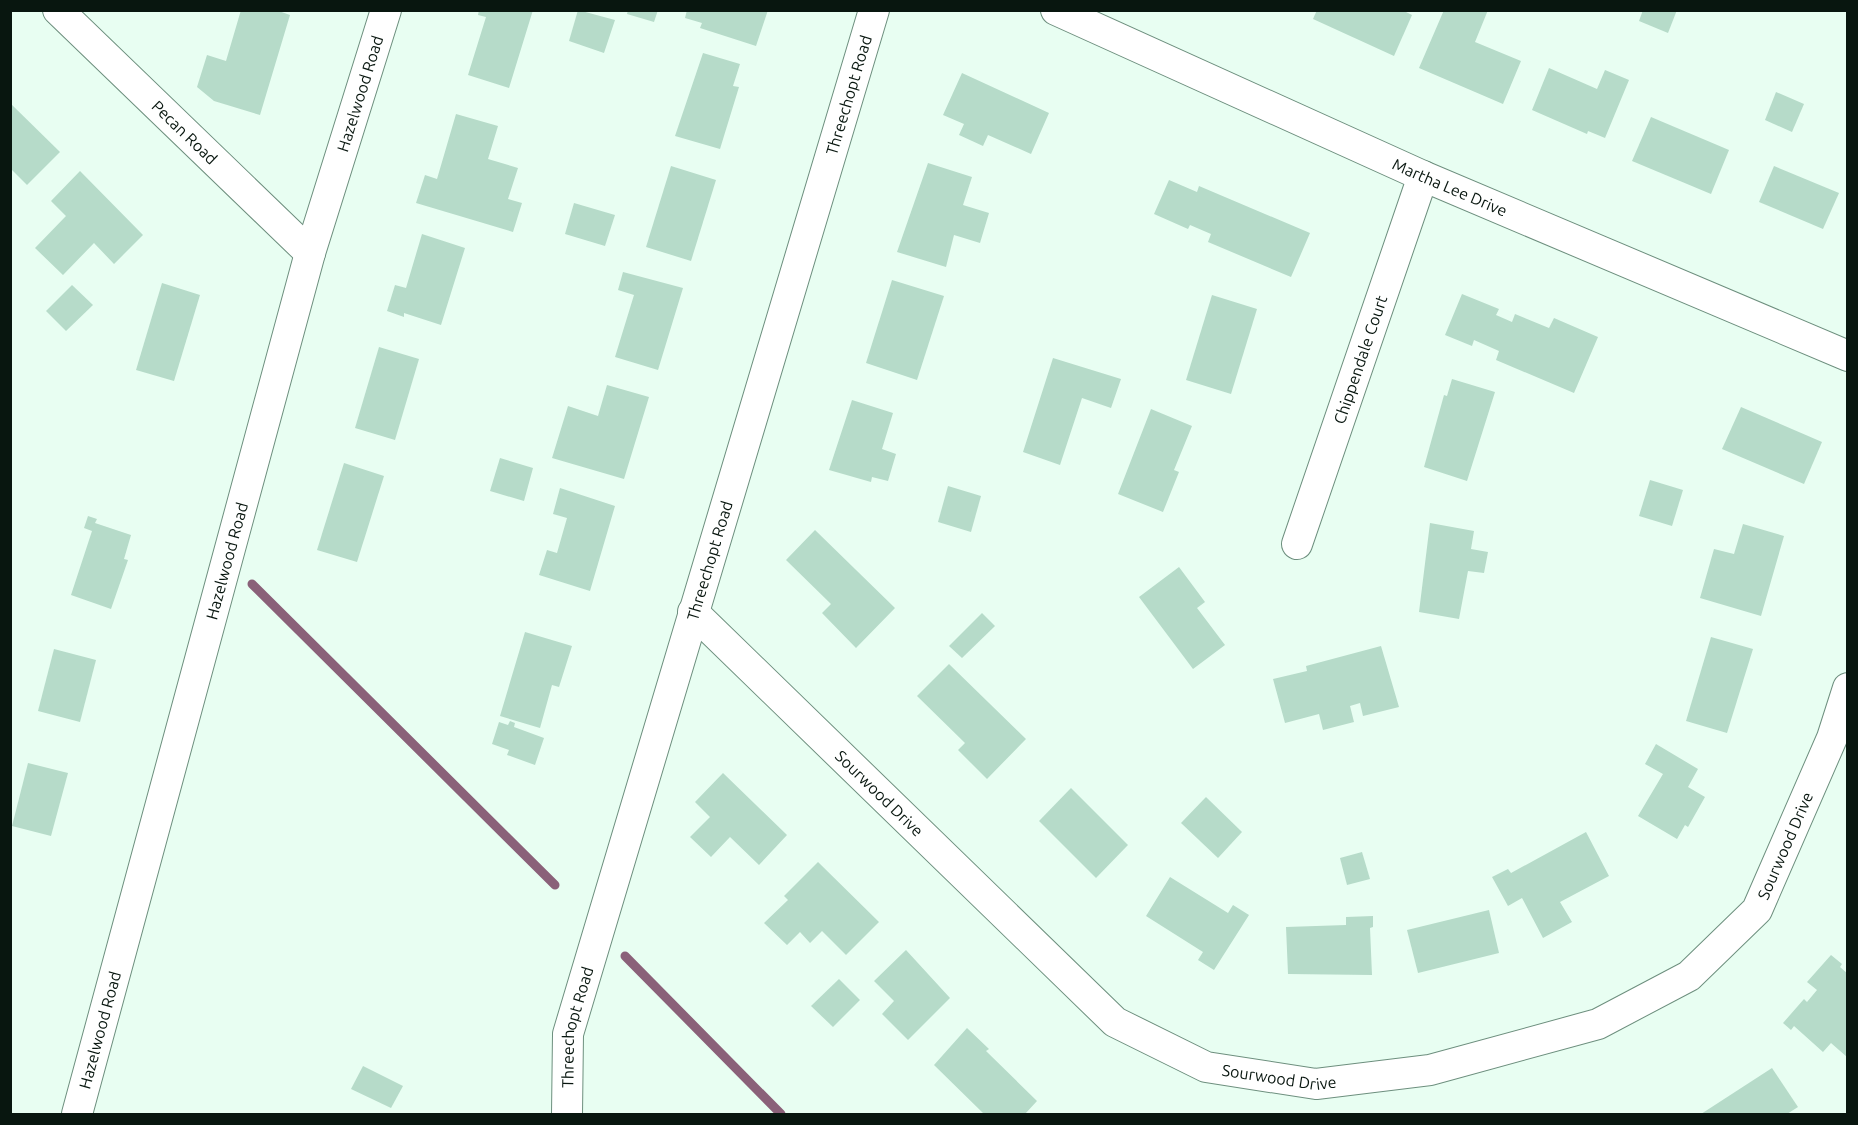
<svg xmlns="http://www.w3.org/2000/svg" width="1858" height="1125" font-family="Ubuntu,sans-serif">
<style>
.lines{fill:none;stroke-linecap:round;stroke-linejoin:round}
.stream{stroke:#8a6179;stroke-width:9}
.building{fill:#b6dbc9}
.street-casing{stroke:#6d8f7e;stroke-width:32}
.street{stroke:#fff;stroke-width:30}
.labels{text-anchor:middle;stroke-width:4.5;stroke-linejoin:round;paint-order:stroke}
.street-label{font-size:16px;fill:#08160f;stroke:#fff}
</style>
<rect width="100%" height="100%" fill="#e8fef2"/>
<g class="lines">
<!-- stream -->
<g class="stream">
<path d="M252 584 555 885"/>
<path d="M625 956 781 1114"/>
</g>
</g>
<!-- building -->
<g class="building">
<path d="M241 10H276L290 15 260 115 214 101 197 87 207 55 226 61Z"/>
<path d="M479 10H533L509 88 468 75 486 17 478 15Z"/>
<path d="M578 10 615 20 604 53 569 41Z"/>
<path d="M628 10H658L654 22 627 14Z"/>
<path d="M687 10H768L756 46 700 28 702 23 685 18Z"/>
<path d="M1317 10H1402L1412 15 1394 56 1313 19Z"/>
<path d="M1444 10H1488L1475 42 1521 61 1503 104 1419 68Z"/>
<path d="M1643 10H1677L1668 33 1639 21Z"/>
<path d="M703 53 740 64 733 86 739 87 720 149 675 136Z"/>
<path d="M1549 68 1597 89 1605 70 1629 80 1605 138 1588 131 1587 134 1532 110Z"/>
<path d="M962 73 1049 113 1031 154 988 135 983 146 959 135 964 124 943 115Z"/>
<path d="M1776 92 1804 104 1792 132 1765 120Z"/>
<path d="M10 103 60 152 27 185 10 168Z"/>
<path d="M456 114 498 126 488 159 518 168 508 199 522 203 513 232 416 203 425 175 437 179Z"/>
<path d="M1651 117 1729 150 1711 194 1632 161Z"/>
<path d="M928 163 972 177 963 205 989 213 980 243 954 235 946 267 897 252Z"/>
<path d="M671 166 716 180 691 261 646 247Z"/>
<path d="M1774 166 1839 193 1823 229 1759 202Z"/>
<path d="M80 171 143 235 114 264 94 243 63 275 35 248 66 216 51 201Z"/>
<path d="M1169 180 1197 192 1199 186 1310 233 1291 277 1208 242 1211 234 1190 225 1188 229 1154 214Z"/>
<path d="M574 203 615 215 605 246 565 234Z"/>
<path d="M422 234 465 248 441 325 404 313V317L387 311 395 285 406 288Z"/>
<path d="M623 272 683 288 658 370 615 357 634 295 618 290Z"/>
<path d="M892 280 944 296 917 380 866 363Z"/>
<path d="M162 283 200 295 174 381 136 370Z"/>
<path d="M72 285 93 305 66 331 46 311Z"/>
<path d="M1462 294 1499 309 1496 315 1512 322 1515 314 1549 328 1554 318 1598 337 1574 393 1496 360 1499 351 1474 340 1472 346 1445 335Z"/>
<path d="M1212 295 1257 309 1231 394 1186 380Z"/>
<path d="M379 347 419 359 395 440 355 428Z"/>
<path d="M1053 358 1121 379 1111 408 1082 398 1060 465 1023 452Z"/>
<path d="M1452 379 1495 392 1467 481 1424 467 1444 395 1447 396Z"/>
<path d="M607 385 649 397 624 479 552 458 568 406 598 416Z"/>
<path d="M852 400 893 413 882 449 896 454 888 481 872 477 871 482 829 470Z"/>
<path d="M1741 407 1822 442 1804 484 1722 449Z"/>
<path d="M1151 409 1192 426 1174 470 1179 472 1163 512 1118 494Z"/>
<path d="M500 458 533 468 524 501 490 491Z"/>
<path d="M344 463 384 476 357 562 317 550Z"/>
<path d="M1650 480 1683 490 1672 526 1639 516Z"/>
<path d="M948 486 981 496 971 532 938 522Z"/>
<path d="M560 488 615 506 590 591 539 575 547 550 557 553 567 518 553 514Z"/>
<path d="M88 516 97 519 95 523 131 535 124 559 128 560 111 609 71 595 92 531 84 528Z"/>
<path d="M1430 523 1474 531 1471 549 1488 552 1484 573 1468 571 1459 619 1419 612Z"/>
<path d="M1743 524 1784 536 1761 616 1700 598 1714 549 1734 554Z"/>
<path d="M815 530 895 608 856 648 822 613 831 604 786 560Z"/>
<path d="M1179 567 1205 602 1197 608 1225 645 1193 669 1139 597Z"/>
<path d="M982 613 995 626 962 658 949 646Z"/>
<path d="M525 632 572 646 559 687 552 685 540 728 500 716Z"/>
<path d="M1711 637 1753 649 1727 733 1686 721Z"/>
<path d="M1381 646 1399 707 1363 716 1360 703 1350 706 1354 722 1323 730 1319 714 1285 723 1273 679 1307 671 1306 666Z"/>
<path d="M54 649 96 660 80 722 38 711Z"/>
<path d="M949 664 1026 739 987 779 958 750 965 743 917 696Z"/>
<path d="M510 721 515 723 514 727 544 738 535 765 507 755 509 750 492 744 499 722 508 725Z"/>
<path d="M1656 744 1698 769 1688 787 1705 797 1688 827 1685 825 1677 839 1638 816 1663 774 1645 764Z"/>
<path d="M28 763 68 773 51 836 12 826Z"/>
<path d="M723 773 787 835 759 865 730 837 711 857 690 837 710 817 695 802Z"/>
<path d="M1071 788 1128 845 1096 878 1039 821Z"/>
<path d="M1206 797 1242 832 1218 858 1181 823Z"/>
<path d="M1586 832 1609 876 1560 902 1572 922 1543 938 1522 898 1508 906 1492 877 1508 869 1511 873Z"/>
<path d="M1362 852 1370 879 1347 885 1340 858Z"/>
<path d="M818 862 879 922 846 955 822 931 810 943 800 932 787 945 764 923 788 900 784 896Z"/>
<path d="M1170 877 1228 913 1233 905 1249 915 1214 970 1198 960 1203 952 1146 916Z"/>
<path d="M1489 910 1499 953 1418 973 1407 930Z"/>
<path d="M1373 916V927L1370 928 1372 975 1288 974 1286 927 1346 925V917Z"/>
<path d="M906 950 950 998 908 1040 882 1014 894 1001 874 981Z"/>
<path d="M1831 955 1842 964 1840 967 1848 974 1847 1057 1831 1043 1823 1052 1794 1026 1791 1030 1783 1023 1804 999 1807 1002 1817 990 1807 982Z"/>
<path d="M839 979 860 1000 833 1027 811 1006Z"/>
<path d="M967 1028 989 1049 986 1051 1037 1101 1025 1114H984L934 1065Z"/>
<path d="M363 1066 403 1086 391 1108 351 1089Z"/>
<path d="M1772 1068 1798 1107 1787 1114H1701Z"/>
</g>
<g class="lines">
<defs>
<g id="street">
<path id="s1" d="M58 10 310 253"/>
<path id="s2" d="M1056 10 1423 176 1848 356"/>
<path id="s3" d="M1297 544 1423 176"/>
<path id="s4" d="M693 612 1115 1022 1206 1067 1316 1084 1430 1070 1598 1024 1689 976 1757 910 1832 738 1848 688"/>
<path id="s5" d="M77 1114 310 253 386 10"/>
<path id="s6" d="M567 1114 568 1034 874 10"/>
</g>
</defs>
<!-- street casing -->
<use href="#street" class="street-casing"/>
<!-- street -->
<use href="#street" class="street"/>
</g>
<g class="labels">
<!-- street labels -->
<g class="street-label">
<text dy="6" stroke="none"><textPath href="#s5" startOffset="1059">Hazelwood Road</textPath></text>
<text dy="6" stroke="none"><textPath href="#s6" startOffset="1060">Threechopt Road</textPath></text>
<text dy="6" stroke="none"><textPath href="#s1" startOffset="176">Pecan Road</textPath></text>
<text dy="6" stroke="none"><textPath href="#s2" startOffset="432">Martha Lee Drive</textPath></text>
<text dy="6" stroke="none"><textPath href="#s3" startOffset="195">Chippendale Court</textPath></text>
<text dy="6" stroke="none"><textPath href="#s5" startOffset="573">Hazelwood Road</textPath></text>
<text dy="6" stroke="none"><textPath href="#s6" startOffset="574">Threechopt Road</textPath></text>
<text dy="6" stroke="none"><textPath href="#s4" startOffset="260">Sourwood Drive</textPath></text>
<text dy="6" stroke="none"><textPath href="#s4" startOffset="1358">Sourwood Drive</textPath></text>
<text dy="6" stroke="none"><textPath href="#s6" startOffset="88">Threechopt Road</textPath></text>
<text dy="6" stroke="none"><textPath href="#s5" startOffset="87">Hazelwood Road</textPath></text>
<text dy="6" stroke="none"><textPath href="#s4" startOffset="764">Sourwood Drive</textPath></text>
</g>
</g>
<!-- border -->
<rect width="1858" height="1125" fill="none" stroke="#08160f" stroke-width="24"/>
</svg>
